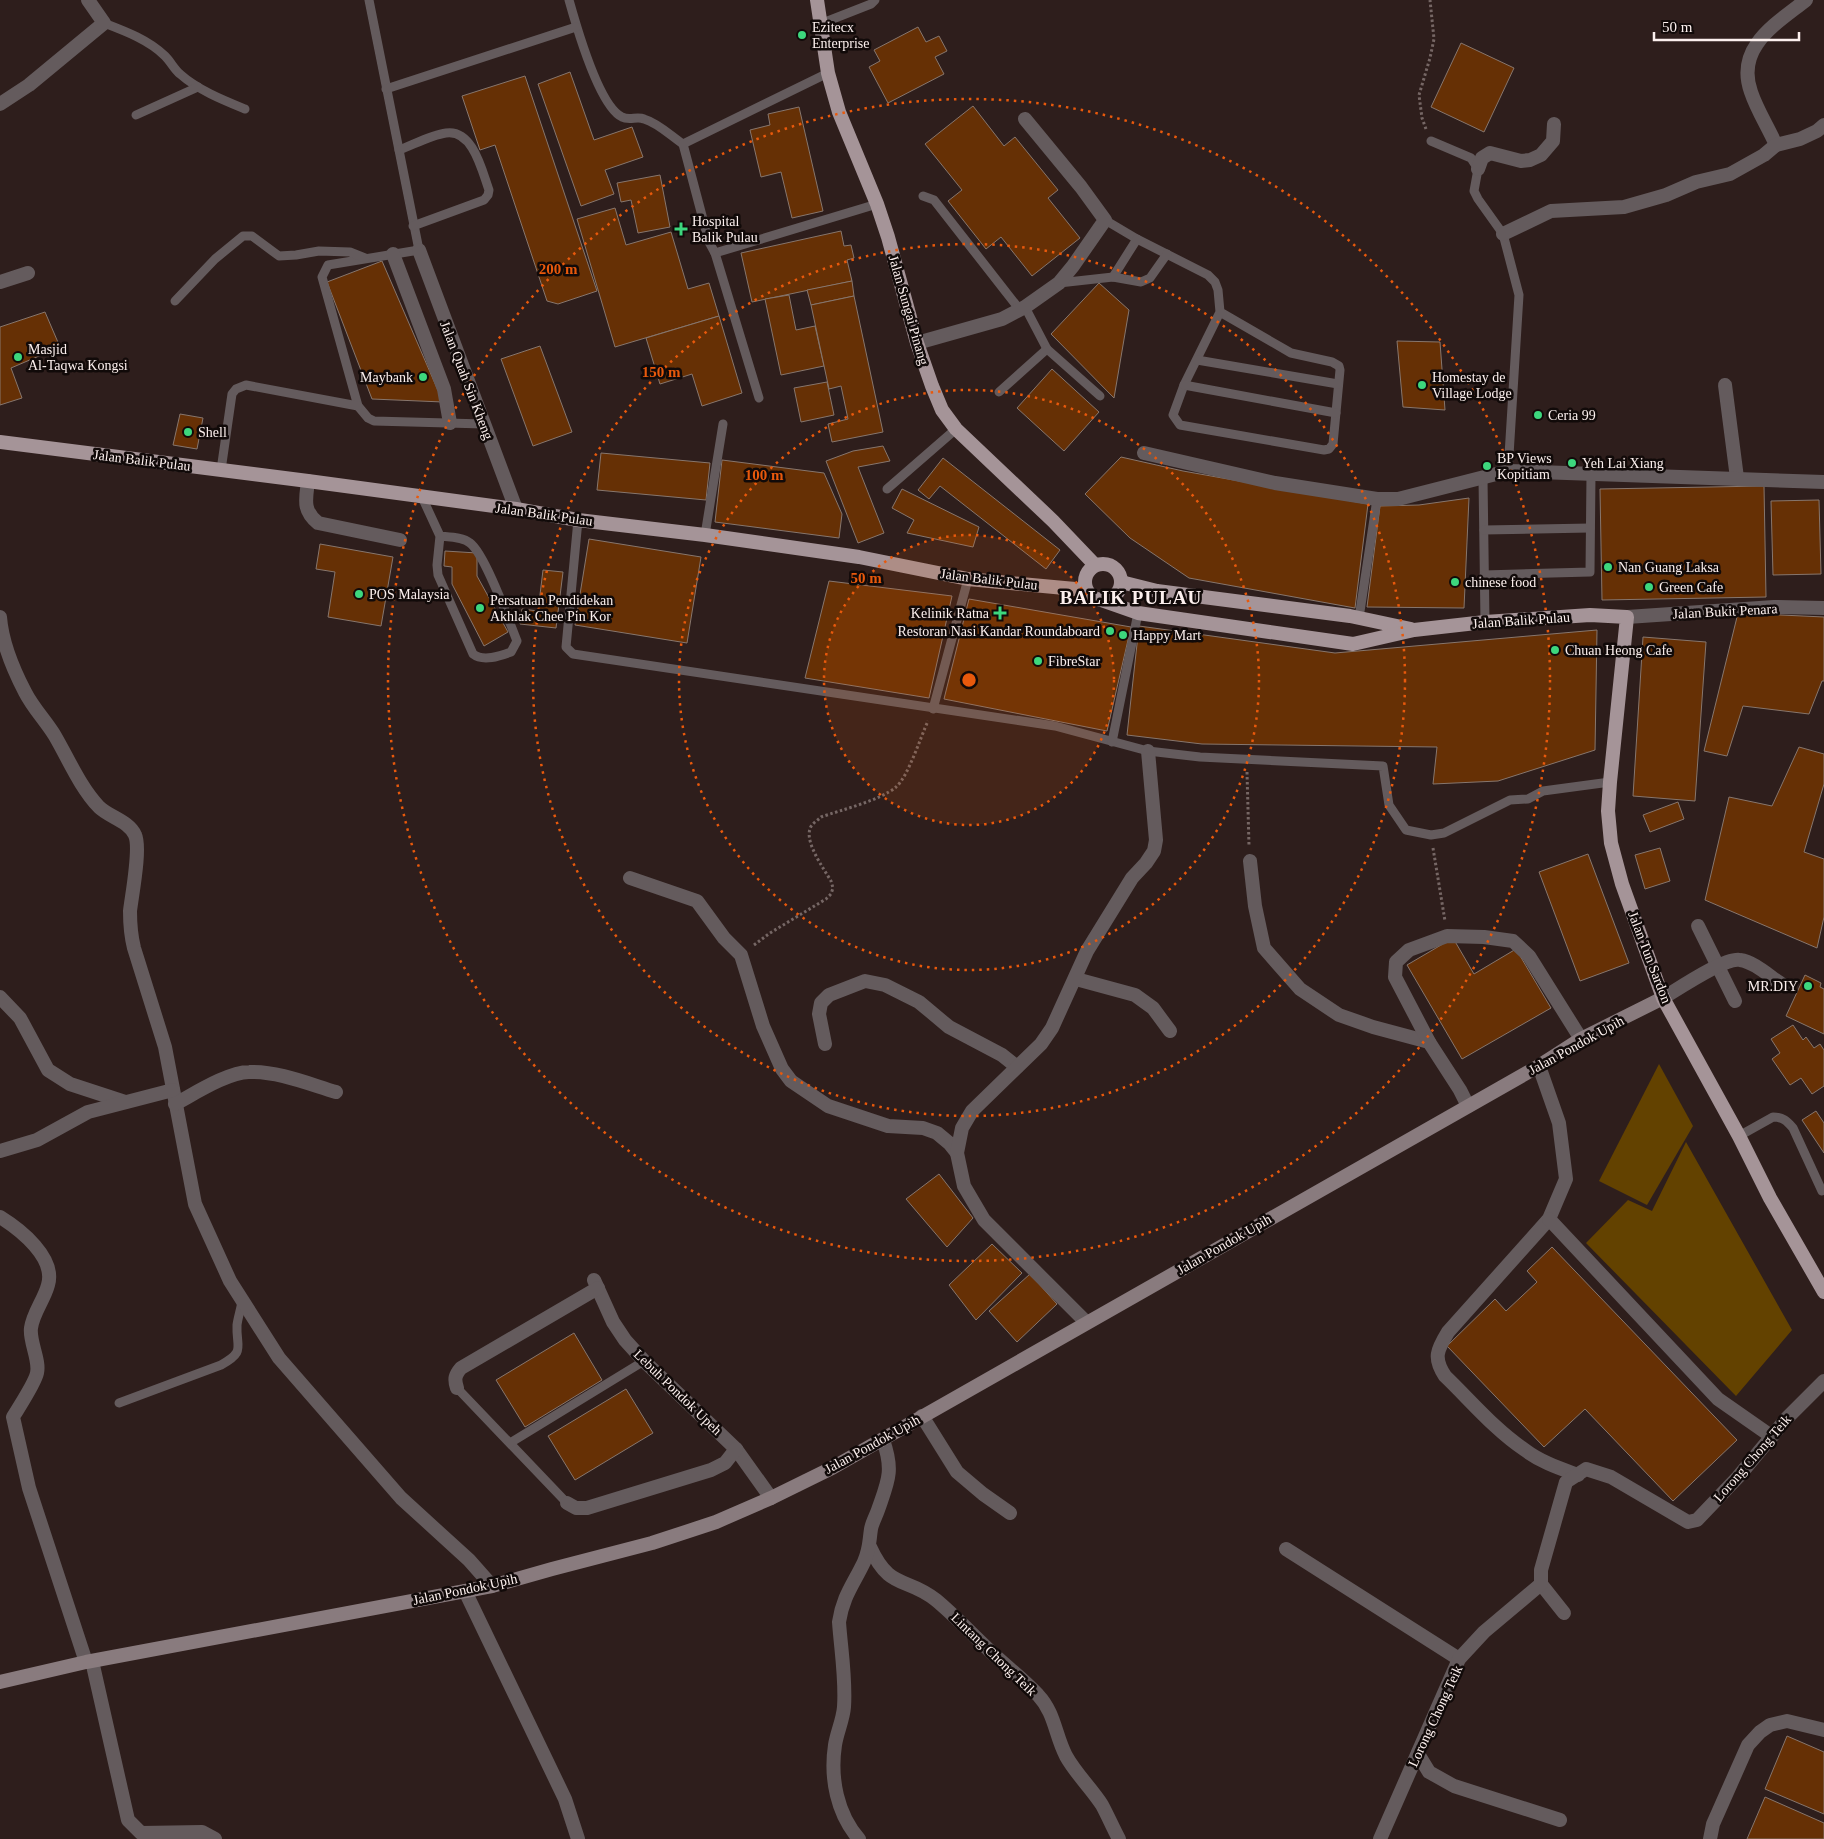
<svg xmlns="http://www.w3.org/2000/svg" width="1824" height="1839" font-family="Georgia,serif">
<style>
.green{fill:#634200}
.building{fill:#663005;stroke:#87766d}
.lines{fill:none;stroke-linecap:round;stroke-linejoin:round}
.path{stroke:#766765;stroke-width:3;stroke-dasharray:2.5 2.5;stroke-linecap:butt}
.service{stroke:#645b5d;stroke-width:9}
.minor{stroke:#645b5d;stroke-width:14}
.tertiary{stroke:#645b5d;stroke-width:14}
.secondary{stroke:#897b7e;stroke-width:14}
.primary{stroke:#a59498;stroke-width:14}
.ring{fill:none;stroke:#e8590c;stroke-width:2.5;stroke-dasharray:2.5 5}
.poi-dot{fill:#3dd77d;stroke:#110a09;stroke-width:2}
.labels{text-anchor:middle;stroke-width:5;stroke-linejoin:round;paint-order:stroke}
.poi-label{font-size:14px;fill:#fcf0ee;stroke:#110a09;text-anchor:start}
.street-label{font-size:14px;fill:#fcf0ee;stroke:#110a09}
.district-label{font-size:19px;font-weight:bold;letter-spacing:1px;fill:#fcf0ee;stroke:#110a09}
.centre{fill:#e8590c;stroke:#110a09;stroke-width:2.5}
.ring-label{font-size:15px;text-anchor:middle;font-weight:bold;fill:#e8590c;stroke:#110a09;stroke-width:5;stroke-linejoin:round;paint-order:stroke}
</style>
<rect width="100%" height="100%" fill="#2e1e1c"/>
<!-- green -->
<g class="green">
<path d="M1659 1064 1693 1126 1647 1205 1599 1181Z"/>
<path d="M1686 1142 1792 1330 1736 1396 1586 1243 1628 1200 1652 1211Z"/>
</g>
<!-- building -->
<g class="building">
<path d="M918 27 926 42 939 36 947 51 935 57 944 74 888 103 869 67 880 61 874 50Z"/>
<path d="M1461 43 1514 68 1484 132 1431 107Z"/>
<path d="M570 72 594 140 632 127 643 157 605 170 614 194 581 206 538 84Z"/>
<path d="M525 76 597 291 558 304 547 301 495 145 480 150 462 96Z"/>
<path d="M973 106 1004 146 1015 137 1058 190 1048 198 1080 238 1032 276 1001 237 986 249 948 201 962 190 925 144Z"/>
<path d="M799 107 823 211 792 218 781 172 761 177 750 130 770 125 768 114Z"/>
<path d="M660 175 670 227 638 233 631 200 621 202 617 183Z"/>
<path d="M615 208 626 245 671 232 688 289 709 283 719 316 615 347 577 219Z"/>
<path d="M841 231 844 246 851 245 854 258 847 260 852 281 752 302 741 253Z"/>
<path d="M382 261 443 402 372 399 327 282Z"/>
<path d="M852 281 854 296 811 305 807 290Z"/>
<path d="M1099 283 1129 310 1114 398 1051 334Z"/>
<path d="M789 295 796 330 815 326 824 366 781 375 765 299Z"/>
<path d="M854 296 883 432 832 442 828 424 848 419 841 386 829 389 811 305Z"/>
<path d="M45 312 60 347 11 368 22 398 0 405V327Z"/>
<path d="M719 316 742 393 702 406 692 374 660 384 646 338Z"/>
<path d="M1397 341 1440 342 1445 410 1403 407Z"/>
<path d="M540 346 572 432 533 446 501 359Z"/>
<path d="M1052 369 1099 412 1064 451 1017 408Z"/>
<path d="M827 382 834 415 801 422 794 388Z"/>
<path d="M180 414 203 418 197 449 173 445Z"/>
<path d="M883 446 890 461 858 467 884 533 858 543 826 461 853 451Z"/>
<path d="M601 453 710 463 706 500 597 490Z"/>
<path d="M1121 457 1183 471 1368 504 1355 608 1189 578 1130 538 1085 494Z"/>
<path d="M943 458 1060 550 1046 569 940 486 929 499 918 490Z"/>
<path d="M722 460 824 473 842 514 839 538 715 522Z"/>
<path d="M1764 486 1766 597 1602 600 1600 489Z"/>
<path d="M902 489 979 527 973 547 907 533 914 520 892 508Z"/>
<path d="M1469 498 1464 608 1367 607 1380 506 1419 505Z"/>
<path d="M1819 500 1821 574 1773 575 1771 501Z"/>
<path d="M589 539 701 557 687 643 575 625Z"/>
<path d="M320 544 393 557 381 626 328 617 335 572 316 569Z"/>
<path d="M445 551 477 553V576L508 632 484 646 452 584V567L444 566Z"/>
<path d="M543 570 563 572 556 628 520 624 522 609 538 611Z"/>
<path d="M829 581 952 596 929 698 805 678Z"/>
<path d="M969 599 1131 627 1107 731 944 699Z"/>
<path d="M1738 613 1824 617V681H1822L1809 714 1743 706 1727 756 1704 751Z"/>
<path d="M1139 626 1335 653 1597 630 1595 750 1498 781 1433 784 1437 747 1202 744 1127 735Z"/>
<path d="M1643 637 1706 642 1695 801 1633 796Z"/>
<path d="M1799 747 1824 754V784L1804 852 1824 859V917L1817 948 1705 900 1729 797 1772 806Z"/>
<path d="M1678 802 1684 819 1650 832 1643 815Z"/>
<path d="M1660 848 1670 881 1645 889 1635 855Z"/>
<path d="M1588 854 1629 963 1580 981 1539 872Z"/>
<path d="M1453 938 1474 974 1516 949 1551 1008 1462 1059 1407 965Z"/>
<path d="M1805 975 1821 983 1820 987 1824 989V1034L1786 1016Z"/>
<path d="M1793 1025 1803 1040 1806 1037 1814 1048 1820 1044 1824 1050V1086L1812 1094 1801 1078 1790 1085 1772 1059 1780 1053 1771 1039Z"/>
<path d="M1816 1111 1824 1123V1153L1802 1120Z"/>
<path d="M939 1174 973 1218 947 1247 906 1199Z"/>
<path d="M992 1244 1022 1273 976 1320 949 1285Z"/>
<path d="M1552 1247 1737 1440 1673 1501 1585 1409 1544 1447 1447 1346 1495 1299 1506 1311 1537 1282 1527 1271Z"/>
<path d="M1030 1274 1057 1304 1017 1342 989 1311Z"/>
<path d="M574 1333 602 1380 525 1427 496 1380Z"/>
<path d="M626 1389 653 1433 575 1480 548 1436Z"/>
<path d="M1787 1736 1824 1752V1814L1765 1789Z"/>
<path d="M1765 1797 1824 1823V1839H1747Z"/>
</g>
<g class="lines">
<!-- path -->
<g class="path">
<path d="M1426 129 1422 118 1419 95 1430 58 1434 39 1430 0"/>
<path d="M1247 772 1249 846"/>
<path d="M1433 848 1445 921"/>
<path d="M754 945 770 933 826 899 831 894 833 888 831 881C824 869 805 843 810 829 811 824 817 821 821 817 841 810 881 800 896 787 908 777 921 736 928 721"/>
</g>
<!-- service -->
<g class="service">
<path d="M369 0 419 250 328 265 322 277 358 406 368 418 374 421 484 424"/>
<path d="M569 0C576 25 599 106 622 117 629 121 637 116 644 119 658 123 671 136 683 144"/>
<path d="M104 23C125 31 149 40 165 56 171 62 174 69 180 74 198 90 223 100 245 109"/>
<path d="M820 24 871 4 875 0"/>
<path d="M828 73 683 144 709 242 715 253 877 204"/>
<path d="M386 89 576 27"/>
<path d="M136 115 198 87"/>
<path d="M1431 141 1471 158 1478 169 1474 191 1478 199 1503 234 1519 295 1508 471"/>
<path d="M399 150C413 145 431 135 446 133 473 129 482 171 489 190L488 195 484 200 413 226"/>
<path d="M923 196 934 200 1020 310"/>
<path d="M1105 220 1137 239 1208 275 1215 282 1218 290 1220 312 1184 385 1173 415 1180 425 1324 450 1329 449 1333 444 1340 370 1339 366 1332 362 1291 353 1220 312"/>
<path d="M715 253 759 398"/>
<path d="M1113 277 1137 239"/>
<path d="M1059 283 1113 277 1141 282 1150 278 1167 254"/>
<path d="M175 301 215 259 243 236H252L279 256 296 255 319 251 350 252 365 258"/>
<path d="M1025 307 1047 349 1100 396"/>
<path d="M1197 360 1338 384"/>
<path d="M1184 385 1336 413"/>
<path d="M999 392 1047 349"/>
<path d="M221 470 232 394 236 389 246 385 358 406"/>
<path d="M1483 478 1485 622"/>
<path d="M887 489 956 429"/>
<path d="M422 497 440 536C450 537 463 537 470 543 485 554 509 621 517 641L511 652C500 656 483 662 473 654L438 575 437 565 440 536"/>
<path d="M578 520 566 647 573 654 1055 726 1148 751 1200 757 1383 766 1389 805 1406 830 1431 835 1444 833 1510 800 1528 799 1543 791 1610 782"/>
<path d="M1484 530 1590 528"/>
<path d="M705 535 723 424"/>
<path d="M1484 575 1590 572 1591 475"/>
<path d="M1359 618 1377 499"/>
<path d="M933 709 968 579"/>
<path d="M1112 742 1138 613"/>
<path d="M1739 1136 1773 1117C1783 1117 1787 1121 1793 1128L1822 1191"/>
<path d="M457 1388 567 1503"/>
<path d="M119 1403 221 1365C246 1351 236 1348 237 1325 238 1317 241 1309 242 1301"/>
<path d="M510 1443 644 1361"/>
</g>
<!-- minor -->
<g class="minor">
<path d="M0 104 29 85 104 23 88 0"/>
<path d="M1776 145C1768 127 1757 110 1751 92 1735 47 1776 24 1806 0"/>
<path d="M1478 169 1482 158 1490 153 1521 161 1530 160 1541 155 1553 141 1554 124"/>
<path d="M1503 234 1551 211 1624 207 1666 195 1696 182 1730 174 1764 155 1776 145 1800 139 1817 131 1824 125"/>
<path d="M419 250 516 509"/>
<path d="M393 254 444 389 450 423"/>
<path d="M0 282 28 273"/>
<path d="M917 343 1002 319 1025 307 1059 283 1073 266 1105 220 1081 187 1025 119"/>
<path d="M1725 385 1737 478"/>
<path d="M1144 453 1275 483 1377 499H1398L1508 471 1824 482"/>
<path d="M308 481C306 499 302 510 318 523L400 540"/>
<path d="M0 617C2 643 13 669 25 692 33 708 46 721 55 736 69 760 80 787 99 807 109 817 129 821 135 835 141 848 132 894 130 911 130 923 131 936 134 948L165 1047 195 1204 230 1281 279 1358 401 1498 469 1560 492 1586"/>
<path d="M1250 861 1255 906 1264 948 1300 989 1339 1015 1373 1027 1429 1042"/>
<path d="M630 878 697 901 724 938 741 955 763 1026 782 1069 791 1081 828 1106 888 1126 923 1128 937 1133 949 1143 957 1153"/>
<path d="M1698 926 1735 1001"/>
<path d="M1076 979 1135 995 1153 1008 1170 1031"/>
<path d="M0 997 20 1018 48 1070 70 1084 125 1102"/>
<path d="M1663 998C1678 989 1725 957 1740 960 1755 962 1770 977 1783 985"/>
<path d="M825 1044 819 1014 821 1003 829 995 865 981 885 985 919 1002 949 1027 1002 1055 1017 1067"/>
<path d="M1539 1066 1559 1123 1566 1179 1549 1219 1448 1332C1437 1350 1433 1358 1445 1376 1471 1401 1495 1430 1525 1450 1541 1462 1559 1468 1578 1475"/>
<path d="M175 1104C194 1094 228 1072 249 1072 278 1071 309 1084 336 1092"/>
<path d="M1468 1106 1460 1090 1429 1042 1395 977 1396 962 1409 950 1447 936 1484 937 1513 941 1529 956 1581 1039"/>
<path d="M0 1151 37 1140 88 1112 173 1090"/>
<path d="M0 1217C21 1230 56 1258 48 1285 44 1300 33 1313 31 1328 29 1341 40 1360 37 1373 35 1383 19 1407 13 1417L29 1488 86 1662"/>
<path d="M1549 1219 1718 1399 1771 1436"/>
<path d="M594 1280 613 1322 625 1340 644 1361 736 1449 771 1498"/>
<path d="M1086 1322 984 1220 964 1186 957 1153 962 1128 972 1111 1041 1044 1052 1028 1087 951 1132 878 1146 863 1154 851 1156 840 1148 751"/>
<path d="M457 1388C454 1379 455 1375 461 1368L598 1288"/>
<path d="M922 1416 957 1472 983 1494 1010 1513"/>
<path d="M567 1503 576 1508H587L711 1470 725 1463 736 1449"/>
<path d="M870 1547C890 1591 906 1576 936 1600 954 1615 970 1632 988 1649 1004 1665 1023 1678 1038 1695 1055 1713 1055 1735 1066 1756 1076 1774 1091 1788 1102 1805 1108 1816 1113 1828 1119 1839"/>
<path d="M1286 1549 1459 1659"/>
<path d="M1541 1584 1564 1613"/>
<path d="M465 1591 565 1799 578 1839"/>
<path d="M92 1661 128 1820 141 1833 202 1832 215 1839"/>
<path d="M1418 1754 1429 1772 1454 1786 1560 1820"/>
<path d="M859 1839C837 1814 830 1778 835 1745 837 1732 843 1720 844 1707 846 1679 841 1650 839 1622 843 1596 853 1585 864 1562 870 1548 869 1542 871 1529 872 1523 876 1516 878 1510 888 1481 894 1471 883 1440"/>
<path d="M1380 1839 1459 1659 1484 1632 1541 1584V1570L1566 1482 1586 1469 1611 1477 1688 1522 1697 1520 1738 1477 1787 1418 1824 1381"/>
<path d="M1710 1839 1713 1824 1748 1745 1760 1732 1770 1725 1787 1721 1824 1730"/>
</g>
<!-- tertiary -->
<path class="tertiary" d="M1627 617 1774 607 1824 608"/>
<!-- secondary -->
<path class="secondary" d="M0 1682 86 1662 492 1586 552 1569 652 1543 716 1522 771 1498 832 1468 1539 1066 1581 1039 1663 998"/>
<!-- primary -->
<g class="primary">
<path d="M817 0 828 73 839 112 877 204 888 237 917 343 932 386 942 410 956 429 1053 521 1095 565"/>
<path d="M0 442 308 481 516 509 578 520 705 535 859 557 968 579 1086 590"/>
<circle cx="1103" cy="582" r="18"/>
<path d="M1121 582 1157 591 1350 616 1411 629"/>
<path d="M1101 600 1138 613 1353 644 1414 630 1485 622 1590 615 1627 617 1610 782 1608 811 1611 843 1622 884 1663 998 1739 1136 1770 1198 1824 1292"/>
</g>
</g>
<!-- distance rings -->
<circle cx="969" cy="680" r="145" fill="#e8590c" fill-opacity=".12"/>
<g class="ring">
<circle cx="969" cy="680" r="145"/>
<circle cx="969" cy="680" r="290"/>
<circle cx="969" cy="680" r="436"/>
<circle cx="969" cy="680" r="581"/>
</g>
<!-- markers -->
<g class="poi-dot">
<circle cx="802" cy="35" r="5"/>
<path d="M678.5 221.5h5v5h5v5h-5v5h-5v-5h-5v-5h5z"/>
<circle cx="18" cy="357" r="5"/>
<circle cx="423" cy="377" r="5"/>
<circle cx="1422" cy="385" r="5"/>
<circle cx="1538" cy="415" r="5"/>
<circle cx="188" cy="432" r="5"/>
<circle cx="1572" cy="463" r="5"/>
<circle cx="1487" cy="466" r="5"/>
<circle cx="1608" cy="567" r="5"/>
<circle cx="1455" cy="582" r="5"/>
<circle cx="1649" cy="587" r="5"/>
<circle cx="359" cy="594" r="5"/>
<circle cx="480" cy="608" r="5"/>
<path d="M997.5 605.5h5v5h5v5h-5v5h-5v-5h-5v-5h5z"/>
<circle cx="1110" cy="631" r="5"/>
<circle cx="1123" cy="635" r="5"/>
<circle cx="1555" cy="650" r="5"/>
<circle cx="1038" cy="661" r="5"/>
<circle cx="1808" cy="986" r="5"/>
</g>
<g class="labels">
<!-- poi labels -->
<g class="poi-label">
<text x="812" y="32">Ezitecx<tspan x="812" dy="16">Enterprise</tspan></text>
<text x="692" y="226">Hospital<tspan x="692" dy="16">Balik Pulau</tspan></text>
<text x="28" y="354">Masjid<tspan x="28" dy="16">Al-Taqwa Kongsi</tspan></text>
<text x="413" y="382" text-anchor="end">Maybank</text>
<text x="1432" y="382">Homestay de<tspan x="1432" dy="16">Village Lodge</tspan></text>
<text x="1548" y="420">Ceria 99</text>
<text x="198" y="437">Shell</text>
<text x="1497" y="463">BP Views<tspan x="1497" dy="16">Kopitiam</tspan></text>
<text x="1582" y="468">Yeh Lai Xiang</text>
<text x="1618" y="572">Nan Guang Laksa</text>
<text x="1465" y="587">chinese food</text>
<text x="1659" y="592">Green Cafe</text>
<text x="369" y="599">POS Malaysia</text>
<text x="490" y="605">Persatuan Pendidekan<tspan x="490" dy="16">Akhlak Chee Pin Kor</tspan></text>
<text x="989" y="618" text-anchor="end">Kelinik Ratna</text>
<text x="1100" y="636" text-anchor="end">Restoran Nasi Kandar Roundaboard</text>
<text x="1133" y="640">Happy Mart</text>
<text x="1565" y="655">Chuan Heong Cafe</text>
<text x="1048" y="666">FibreStar</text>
<text x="1798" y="991" text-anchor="end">MR.DIY</text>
</g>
<!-- street labels -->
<g class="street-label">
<text transform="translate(909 310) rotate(74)" y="5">Jalan Sungai Pinang</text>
<text transform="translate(467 380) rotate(69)" y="5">Jalan Quah Sin Kheng</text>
<text transform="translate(142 460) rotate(7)" y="5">Jalan Balik Pulau</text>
<text transform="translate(544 514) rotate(8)" y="5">Jalan Balik Pulau</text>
<text transform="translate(989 579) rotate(7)" y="5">Jalan Balik Pulau</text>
<text transform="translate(1725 611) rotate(-3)" y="5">Jalan Bukit Penara</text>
<text transform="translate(1521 620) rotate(-4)" y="5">Jalan Balik Pulau</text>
<text transform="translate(1650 957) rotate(69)" y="5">Jalan Tun Sardon</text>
<text transform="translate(1576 1045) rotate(-29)" y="5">Jalan Pondok Upih</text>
<text transform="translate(1224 1244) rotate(-30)" y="5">Jalan Pondok Upih</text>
<text transform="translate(678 1392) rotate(44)" y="5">Lebuh Pondok Upeh</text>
<text transform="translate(872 1444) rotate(-29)" y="5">Jalan Pondok Upih</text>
<text transform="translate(1752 1458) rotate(-49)" y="5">Lorong Chong Teik</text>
<text transform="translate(465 1589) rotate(-12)" y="5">Jalan Pondok Upih</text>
<text transform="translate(994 1654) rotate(44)" y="5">Lintang Chong Teik</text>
<text transform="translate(1435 1716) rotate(-65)" y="5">Lorong Chong Teik</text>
</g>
<!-- district labels -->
<g class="district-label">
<text x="1131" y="604">BALIK PULAU</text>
</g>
</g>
<circle cx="969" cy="680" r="8" class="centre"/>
<g class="ring-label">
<text x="558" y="274">200 m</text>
<text x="661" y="377">150 m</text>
<text x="764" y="480">100 m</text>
<text x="866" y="583">50 m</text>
</g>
<!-- scale -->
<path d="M1654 32v8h145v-8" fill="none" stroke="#fcf0ee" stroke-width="2.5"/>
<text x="1662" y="32" font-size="15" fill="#fcf0ee" stroke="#110a09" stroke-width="4" paint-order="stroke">50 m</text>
</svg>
